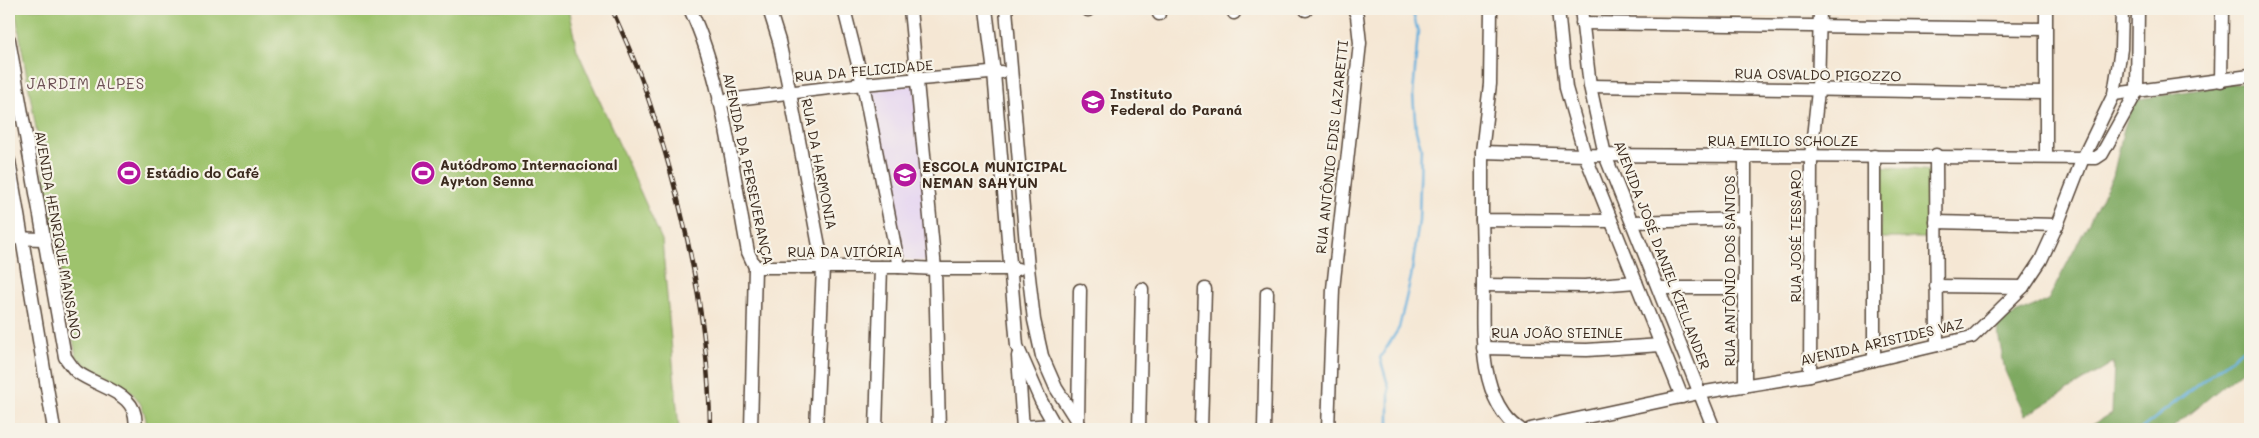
<svg xmlns="http://www.w3.org/2000/svg" width="2259" height="438" font-family="Mali,sans-serif">
<style>
.built{fill:#e4d3f2}
.green{fill:#9ec36d;stroke:#6c7646}
.forest{fill:#7ea960;stroke:#5c6a3f}
.lines{fill:none;stroke-linecap:round;stroke-linejoin:round}
.stream{stroke:#64aedc;stroke-width:2.5}
.minor-casing{stroke:#574639;stroke-width:15}
.minor{stroke:#fff;stroke-width:12}
.rail-casing{stroke:#3b2a1e;stroke-width:4.5}
.rail{stroke:#f7f3e8;stroke-width:2.5;stroke-dasharray:8;stroke-linecap:butt}
.labels{text-anchor:middle;stroke-width:4.5;stroke-linejoin:round;paint-order:stroke}
.street-label{font-size:14px;fill:#3b2a1e;stroke:#f7f3e8}
.poi-label{font-size:14px;font-weight:bold;fill:#3b2a1e;stroke:#f7f3e8;text-anchor:start}
.neighbourhood-label{font-size:15px;letter-spacing:1px;fill:#6e5256;stroke:#f7f3e8}
</style>
<rect width="100%" height="100%" fill="#f7f3e8"/>
<filter id="ink" filterUnits="userSpaceOnUse"><feTurbulence type="fractalNoise" baseFrequency=".02" numOctaves="2"/><feDisplacementMap in="SourceGraphic" scale="10" xChannelSelector="R" yChannelSelector="G"/><feConvolveMatrix kernelMatrix="1 2 1 2 8 2 1 2 1" color-interpolation-filters="sRGB"/></filter>
<filter id="wash" filterUnits="userSpaceOnUse"><feTurbulence type="fractalNoise" baseFrequency=".0096" numOctaves="4" result="noise"/><feDisplacementMap in="SourceGraphic" scale="20" xChannelSelector="R" yChannelSelector="G"/><feGaussianBlur stdDeviation="1.12" result="paint"/><feColorMatrix in="noise" values="0 0 0 0 0 0 0 0 0 0 0 0 0 0 0 0 0 1.4 0 .05"/><feComposite in="paint" operator="in"/></filter>
<g filter="url(#wash)">
<rect width="100%" height="100%" fill="#f5e7d4"/>
<!-- built -->
<path class="built" d="M915 85 931 262 904 259 869 90Z"/>
<!-- green -->
<g class="green">
<path d="M15 9H568L577 50 662 240 679 429H147C144 379 103 385 76 356Z"/>
<path d="M1881 166 1932 171 1931 238H1880Z"/>
</g>
<!-- forest -->
<path class="forest" d="M2250 81V364L2171 429H2086L2112 413 2114 362 2025 416 2005 371 1996 322 2048 300 2113 176 2124 128 2134 100Z"/>
<g class="lines">
<!-- stream -->
<g class="stream">
<path d="M1389 429V388L1380 358 1399 328 1411 277 1419 221 1421 147 1416 131 1413 95 1418 32 1412 9"/>
<path d="M2141 429 2250 344"/>
</g>
</g>
</g>
<g filter="url(#ink)">
<g class="lines">
<defs>
<g id="minor">
<path d="M690 9C723 78 733 175 748 252L755 267 751 429"/>
<path d="M769 9 779 41 790 93 823 267 816 429"/>
<path d="M844 9 863 84 899 267"/>
<path d="M910 9 935 269 939 429"/>
<path d="M986 9 994 73 1017 346 1041 401 1057 429"/>
<path d="M1006 9 1028 268 1034 320 1042 356 1056 388 1082 429"/>
<path d="M1088 9V10"/>
<path d="M1158 9 1159 14"/>
<path d="M1233 9 1234 13"/>
<path d="M1306 9V10"/>
<path d="M1491 9 1490 84 1482 152V220L1611 221"/>
<path d="M1558 9 1566 88 1585 155 1682 397"/>
<path d="M1581 9 1590 86 1605 155 1714 429"/>
<path d="M2046 9V157"/>
<path d="M1582 23 2045 29"/>
<path d="M9 40 65 357C69 362 72 368 77 372 100 389 141 392 135 429"/>
<path d="M2221 81 2222 9"/>
<path d="M1590 86 2045 93"/>
<path d="M2114 94 2250 76"/>
<path d="M719 101 863 84 1001 72"/>
<path d="M1482 152 1585 155 2096 158 2102 154 2137 91 2138 9"/>
<path d="M1936 155 1937 345"/>
<path d="M9 161 54 429"/>
<path d="M1482 220C1483 242 1483 264 1483 286 1482 330 1478 401 1520 429"/>
<path d="M1632 222 1744 219"/>
<path d="M1936 222 2057 225"/>
<path d="M9 238 43 239"/>
<path d="M755 267H899L935 269H1018"/>
<path d="M1483 285 1585 286 1636 282"/>
<path d="M1936 286 2023 287"/>
<path d="M1659 288H1744"/>
<path d="M1483 348 1587 350 1661 345"/>
<path d="M1018 356 1023 429"/>
<path d="M1874 360V156"/>
<path d="M1810 375 1811 156 1818 91 1820 9"/>
<path d="M1745 386V156"/>
<path d="M1078 423 1080 290"/>
<path d="M1023 427 1053 425"/>
<path d="M876 429 881 267"/>
<path d="M1139 429 1142 289"/>
<path d="M1201 429 1205 289"/>
<path d="M1264 429 1267 293"/>
<path d="M1328 429 1333 289 1360 43 1357 16 1354 9"/>
<path d="M1530 429 1699 393 1810 375 1972 337 2023 287 2041 260 2057 225 2083 158 2114 94 2121 49 2122 9"/>
</g>
</defs>
<!-- minor casing -->
<use href="#minor" class="minor-casing"/>
<!-- minor -->
<use href="#minor" class="minor"/>
<defs>
<path id="rail" d="M612 9C622 33 634 58 643 83 681 194 709 311 710 429"/>
</defs>
<!-- rail casing -->
<use href="#rail" class="rail-casing"/>
<!-- rail -->
<use href="#rail" class="rail"/>
</g>
</g>
<!-- icons -->
<defs>
<symbol id="university-disc" viewBox="-11 -11 22 22"><circle r="9.5" fill="#b5179e" stroke="#f7f3e8"/><path d="M0-5L7-2L0 1L-7-2ZM-4 1L0 2.5L4 1V4Q0 6-4 4Z" fill="#fff"/></symbol>
<symbol id="stadium-disc" viewBox="-11 -11 22 22"><circle r="9.5" fill="#b5179e" stroke="#f7f3e8"/><path d="M0-5a6.5 5 0 1 0 0 10a6.5 5 0 1 0 0-10ZM-3.5-1.8h7v3.6h-7Z" fill="#fff"/></symbol>
<symbol id="school-disc" viewBox="-11 -11 22 22"><circle r="9.5" fill="#b5179e" stroke="#f7f3e8"/><path d="M0-5L7-2L0 1L-7-2ZM-4 1L0 2.5L4 1V4Q0 6-4 4Z" fill="#fff"/></symbol>
</defs>
<g fill-rule="evenodd">
<use href="#university-disc" x="1079" y="88" width="28" height="28"/>
<use href="#stadium-disc" x="115" y="159" width="28" height="28"/>
<use href="#stadium-disc" x="409" y="159" width="28" height="28"/>
<use href="#school-disc" x="891" y="161" width="28" height="28"/>
</g>
<g class="labels">
<!-- street labels -->
<g class="street-label">
<text transform="translate(864 71) rotate(-5)" y="5">RUA DA FELICIDADE</text>
<text transform="translate(1818 75) rotate(1)" y="5">RUA OSVALDO PIGOZZO</text>
<text x="1783" y="146">RUA EMILIO SCHOLZE</text>
<text transform="translate(1332 147) rotate(-84)" y="5">RUA ANTÔNIO EDIS LAZARETTI</text>
<text transform="translate(819 164) rotate(79)" y="5">RUA DA HARMONIA</text>
<text transform="translate(748 169) rotate(78)" y="5">AVENIDA DA PERSEVERANÇA</text>
<text transform="translate(58 235) rotate(80)" y="5">AVENIDA HENRIQUE MANSANO</text>
<text transform="translate(1796 236) rotate(-90)" y="5">RUA JOSÉ TESSARO</text>
<text x="845" y="257">RUA DA VITÓRIA</text>
<text transform="translate(1662 255) rotate(69)" y="5">AVENIDA JOSÉ DANIEL KIELLANDER</text>
<text transform="translate(1730 271) rotate(-90)" y="5">RUA ANTÔNIO DOS SANTOS</text>
<text x="1557" y="338">RUA JOÃO STEINLE</text>
<text transform="translate(1882 342) rotate(-13)" y="5">AVENIDA ARISTIDES VAZ</text>
</g>
<!-- poi labels -->
<g class="poi-label">
<text x="1110" y="99">Instituto<tspan x="1110" dy="16">Federal do Paraná</tspan></text>
<text x="440" y="170">Autódromo Internacional<tspan x="440" dy="16">Ayrton Senna</tspan></text>
<text x="922" y="172">ESCOLA MUNICIPAL<tspan x="922" dy="16">NEMAN SAHYUN</tspan></text>
<text x="146" y="178">Estádio do Café</text>
</g>
<!-- neighbourhood labels -->
<g class="neighbourhood-label">
<text x="86" y="89">JARDIM ALPES</text>
</g>
</g>
<!-- margin -->
<rect width="2259" height="438" fill="none" stroke="#f7f3e8" stroke-width="30"/>
</svg>
